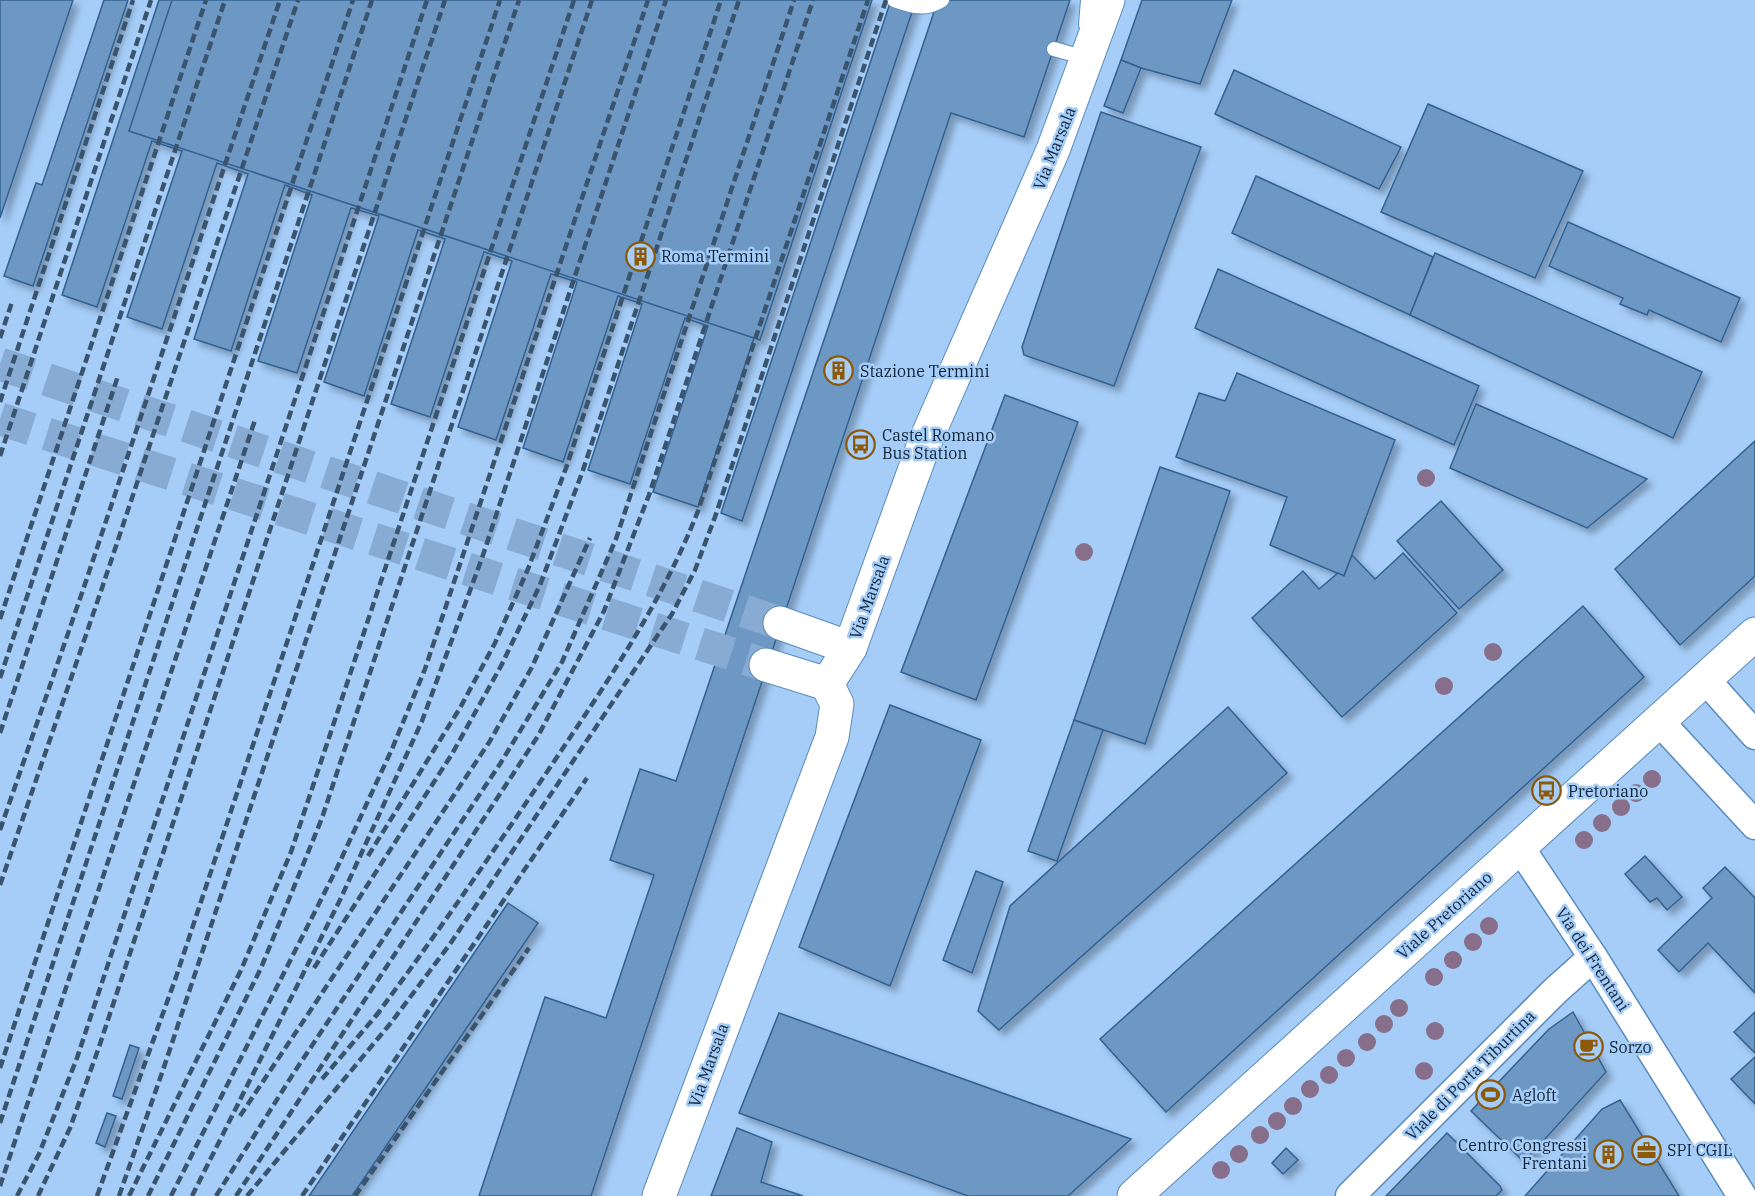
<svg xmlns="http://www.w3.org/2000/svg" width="1755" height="1196" font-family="'IBM Plex Serif',serif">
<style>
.building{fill:#6e98c4;stroke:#326191;stroke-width:1.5;filter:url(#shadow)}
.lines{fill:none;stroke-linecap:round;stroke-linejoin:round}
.secondary-tunnel{stroke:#87abd2;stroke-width:33;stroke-dasharray:33 16;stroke-linecap:butt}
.service-casing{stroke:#598abc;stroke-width:16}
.minor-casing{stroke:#598abc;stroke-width:31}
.secondary-casing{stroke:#598abc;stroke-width:35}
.service{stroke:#fff;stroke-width:14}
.minor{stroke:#fff;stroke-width:28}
.secondary{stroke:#fff;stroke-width:33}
.rail{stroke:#3a546e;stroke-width:4.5;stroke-dasharray:9 4.5;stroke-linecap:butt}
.tree{fill:#876e8b}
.labels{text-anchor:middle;stroke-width:5;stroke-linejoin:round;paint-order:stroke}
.street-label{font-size:16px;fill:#102438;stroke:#a5cdf8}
.poi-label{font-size:16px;fill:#102438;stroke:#a5cdf8;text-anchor:start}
</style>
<defs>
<filter id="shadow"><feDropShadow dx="5.5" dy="5.5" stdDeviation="3" flood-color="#0004"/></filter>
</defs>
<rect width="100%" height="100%" fill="#a5cdf8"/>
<!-- building -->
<g class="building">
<path d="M0 0H73L0 218Z"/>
<path d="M104 0H128L33 286 4 276 36 183 42 185Z"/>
<path d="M159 0H866L698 507 653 492 708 326 685 318 630 484 588 470 642 304 618 296 563 462 523 448 577 282 551 274 496 440 458 427 512 261 484 252 430 417 391 404 445 239 418 230 364 396 324 382 379 216 351 208 297 373 258 361 312 195 285 185 231 351 194 339 248 174 217 163 162 329 127 317 182 151 152 141 97 307 62 295Z"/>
<path d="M172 0H872L760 340 129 131Z"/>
<path d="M891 0H916L742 521 721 513Z"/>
<path d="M938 0H1070L1024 137 951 113 591 1196H479L545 997 606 1018 654 875 610 860 640 769 676 781Z"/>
<path d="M1142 0H1232L1200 84 1141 68 1121 60Z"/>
<path d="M1121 60 1141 68 1123 113 1104 106Z"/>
<path d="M1234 70 1401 147 1379 189 1215 114Z"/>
<path d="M1428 104 1583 171 1535 278 1381 212Z"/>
<path d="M1101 112 1201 147 1114 386 1024 355 1022 347Z"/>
<path d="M1256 176 1433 257 1410 315 1232 233Z"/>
<path d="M1568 222 1740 298 1721 342 1649 310 1647 315 1620 304 1623 298 1549 266Z"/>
<path d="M1435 253 1702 372 1673 438 1410 315Z"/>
<path d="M1218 269 1479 386 1454 445 1195 328Z"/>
<path d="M1237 373 1395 440 1344 576 1270 545 1287 497 1176 457 1199 393 1225 401Z"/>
<path d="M1005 395 1078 422 976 700 901 672Z"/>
<path d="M1476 404 1647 479 1587 528 1450 468Z"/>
<path d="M1755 441V576L1680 645 1615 569Z"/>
<path d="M1160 467 1230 491 1145 744 1074 720Z"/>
<path d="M1441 501 1503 570 1459 609 1397 541Z"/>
<path d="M1403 553 1457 613 1342 717 1252 618 1303 571 1319 589 1338 573 1344 576 1352 555 1375 579Z"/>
<path d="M1583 606 1644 677 1166 1112 1100 1039Z"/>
<path d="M890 705 981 740 890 986 799 947Z"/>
<path d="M1228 707 1287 773 999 1030 978 1011 1010 906Z"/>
<path d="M1074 720 1103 730 1057 861 1028 851Z"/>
<path d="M1645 856 1682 897 1667 910 1657 898 1650 902 1625 874Z"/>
<path d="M1725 867 1755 898V993L1708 943 1679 972 1658 950 1712 898 1703 888Z"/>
<path d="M976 871 1003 882 972 973 943 960Z"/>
<path d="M508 903 538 923 483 1004 352 1196H309Z"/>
<path d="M1573 1012 1606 1072 1524 1162 1471 1111 1549 1029Z"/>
<path d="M1755 1012V1053L1734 1032Z"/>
<path d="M779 1013 1131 1139 1068 1196H968L739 1113Z"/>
<path d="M130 1045 139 1048 122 1099 113 1096Z"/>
<path d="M1755 1057V1104L1731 1079Z"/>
<path d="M1620 1100 1679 1196H1525L1602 1109Z"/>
<path d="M107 1113 116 1116 105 1147 96 1143Z"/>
<path d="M737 1128 772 1142 761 1182 803 1196H711Z"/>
<path d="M1447 1133 1500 1186 1502 1190 1496 1196H1386Z"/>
<path d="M1286 1148 1298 1160 1283 1174 1272 1163Z"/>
</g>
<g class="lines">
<!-- secondary-tunnel -->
<g class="secondary-tunnel">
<path d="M0 364 780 623"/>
<path d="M0 419 766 665"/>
</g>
<defs>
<g id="service">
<path d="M894 0C911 6 925 11 942 0"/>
<path d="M1086 25 1088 0"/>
<path d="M1054 49 1086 58"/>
</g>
<g id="minor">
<path d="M1705 679 1755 735"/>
<path d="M1659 721 1755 825"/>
<path d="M1519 846 1593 957 1742 1196"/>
<path d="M1350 1196 1555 991 1593 957"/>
</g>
<g id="secondary">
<path d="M780 623 850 648"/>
<path d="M766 665 827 684"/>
<path d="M659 1196 832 737 837 704 827 684 850 648 924 444 1053 150 1108 0"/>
<path d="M1134 1196 1755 634"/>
</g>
</defs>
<!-- service casing -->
<use href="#service" class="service-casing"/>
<!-- minor casing -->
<use href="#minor" class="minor-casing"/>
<!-- secondary casing -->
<use href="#secondary" class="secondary-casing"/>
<!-- service -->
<use href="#service" class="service"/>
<!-- minor -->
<use href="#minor" class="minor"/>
<!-- secondary -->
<use href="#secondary" class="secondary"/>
<!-- rail -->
<g class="rail">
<path d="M0 338 12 302"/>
<path d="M0 402 133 0"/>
<path d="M0 456 151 0"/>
<path d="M0 619 206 0"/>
<path d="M0 678 225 0"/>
<path d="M0 733 118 376"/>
<path d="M0 830 83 590 280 0"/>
<path d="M368 856 460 708 495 643 528 569 566 468 721 0"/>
<path d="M0 885 101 591 298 0"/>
<path d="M314 968 452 754 501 666 540 585 582 473 739 0"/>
<path d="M375 1017C437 934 495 849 553 763 607 682 662 603 698 511L868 0"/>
<path d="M0 1068 353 0"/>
<path d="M322 1079 380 1011"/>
<path d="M240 1116 490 741 532 667 590 538"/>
<path d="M0 1123 372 0"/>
<path d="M0 1186 255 420"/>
<path d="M17 1196 39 1154 77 1058 427 0"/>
<path d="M38 1196 70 1128 99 1047 445 0"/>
<path d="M97 1196 175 980 500 0"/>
<path d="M119 1196 163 1070 519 0"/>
<path d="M129 1196 241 970 291 852 574 0"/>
<path d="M148 1196 261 968 322 818 592 0"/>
<path d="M171 1196 337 868 392 749 425 669 648 0"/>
<path d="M192 1196 340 900 422 721 482 558 666 0"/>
<path d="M216 1196 295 1071 500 764 562 662 616 539 794 0"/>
<path d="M236 1196 538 736 604 611 649 495 813 0"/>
<path d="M247 1196 390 1024 450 944 672 614 695 570 715 517 886 0"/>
<path d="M302 1196 587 778"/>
<path d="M355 1196 529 948"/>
</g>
</g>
<!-- trees -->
<g class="tree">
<circle cx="1426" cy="478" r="9"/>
<circle cx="1084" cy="552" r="9"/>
<circle cx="1493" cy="652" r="9"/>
<circle cx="1444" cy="686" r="9"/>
<circle cx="1652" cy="779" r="9"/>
<circle cx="1636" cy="793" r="9"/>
<circle cx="1621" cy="807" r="9"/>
<circle cx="1602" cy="823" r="9"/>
<circle cx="1584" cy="840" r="9"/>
<circle cx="1489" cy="926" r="9"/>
<circle cx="1473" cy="942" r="9"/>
<circle cx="1453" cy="960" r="9"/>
<circle cx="1434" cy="977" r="9"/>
<circle cx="1399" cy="1008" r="9"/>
<circle cx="1384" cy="1024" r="9"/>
<circle cx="1435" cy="1031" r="9"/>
<circle cx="1367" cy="1042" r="9"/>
<circle cx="1346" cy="1058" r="9"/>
<circle cx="1424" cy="1071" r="9"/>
<circle cx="1329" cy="1075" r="9"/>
<circle cx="1310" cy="1089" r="9"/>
<circle cx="1293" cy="1106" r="9"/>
<circle cx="1277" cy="1121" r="9"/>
<circle cx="1260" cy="1135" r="9"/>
<circle cx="1239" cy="1154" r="9"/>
<circle cx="1221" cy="1170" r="9"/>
</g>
<!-- icons -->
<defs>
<symbol id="building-ring" viewBox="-11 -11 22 22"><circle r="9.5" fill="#a5cdf8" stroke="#8d5906" stroke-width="1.5"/><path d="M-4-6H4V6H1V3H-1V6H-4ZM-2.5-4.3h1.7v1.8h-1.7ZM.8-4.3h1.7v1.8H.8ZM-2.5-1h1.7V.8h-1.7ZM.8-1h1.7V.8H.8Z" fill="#8d5906"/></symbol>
<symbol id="bus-ring" viewBox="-11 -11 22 22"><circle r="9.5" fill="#a5cdf8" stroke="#8d5906" stroke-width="1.5"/><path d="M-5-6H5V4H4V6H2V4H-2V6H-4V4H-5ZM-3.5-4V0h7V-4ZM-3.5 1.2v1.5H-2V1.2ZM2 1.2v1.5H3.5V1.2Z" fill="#8d5906"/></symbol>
<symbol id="cafe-ring" viewBox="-11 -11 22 22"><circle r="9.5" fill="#a5cdf8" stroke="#8d5906" stroke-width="1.5"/><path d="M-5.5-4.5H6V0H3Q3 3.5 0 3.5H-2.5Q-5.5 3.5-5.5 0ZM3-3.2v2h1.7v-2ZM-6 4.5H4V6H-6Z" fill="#8d5906"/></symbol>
<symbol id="stadium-ring" viewBox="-11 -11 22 22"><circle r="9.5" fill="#a5cdf8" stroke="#8d5906" stroke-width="1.5"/><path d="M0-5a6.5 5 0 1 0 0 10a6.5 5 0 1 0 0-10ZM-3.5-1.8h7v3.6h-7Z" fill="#8d5906"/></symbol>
<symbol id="office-ring" viewBox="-11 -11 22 22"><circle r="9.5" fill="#a5cdf8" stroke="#8d5906" stroke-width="1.5"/><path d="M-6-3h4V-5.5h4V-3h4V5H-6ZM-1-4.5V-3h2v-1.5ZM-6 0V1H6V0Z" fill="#8d5906"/></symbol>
</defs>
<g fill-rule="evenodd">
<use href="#building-ring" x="624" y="240" width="33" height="33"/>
<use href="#building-ring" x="822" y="354" width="33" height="33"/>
<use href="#bus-ring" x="844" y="428" width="33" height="33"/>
<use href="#bus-ring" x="1530" y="774" width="33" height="33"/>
<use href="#cafe-ring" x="1572" y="1030" width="33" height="33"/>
<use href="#stadium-ring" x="1474" y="1078" width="33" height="33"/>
<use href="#office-ring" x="1630" y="1134" width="33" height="33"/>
<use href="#building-ring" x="1592" y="1138" width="33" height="33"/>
</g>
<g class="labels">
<!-- street labels -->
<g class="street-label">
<text transform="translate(1054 148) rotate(-68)" y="6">Via Marsala</text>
<text transform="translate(869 597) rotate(-70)" y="6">Via Marsala</text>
<text transform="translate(1444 915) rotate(-42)" y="6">Viale Pretoriano</text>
<text transform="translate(1593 959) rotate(57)" y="6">Via dei Frentani</text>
<text transform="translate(708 1065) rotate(-70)" y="6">Via Marsala</text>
<text transform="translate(1470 1075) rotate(-45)" y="6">Viale di Porta Tiburtina</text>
</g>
<!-- poi labels -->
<g class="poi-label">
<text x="661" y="262">Roma Termini</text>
<text x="860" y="377">Stazione Termini</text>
<text x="882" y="441">Castel Romano<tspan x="882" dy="18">Bus Station</tspan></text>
<text x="1568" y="797">Pretoriano</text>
<text x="1609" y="1053">Sorzo</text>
<text x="1512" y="1101">Agloft</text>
<text x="1587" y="1151" text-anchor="end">Centro Congressi<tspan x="1587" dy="18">Frentani</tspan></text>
<text x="1667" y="1156">SPI CGIL</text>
</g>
</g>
</svg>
